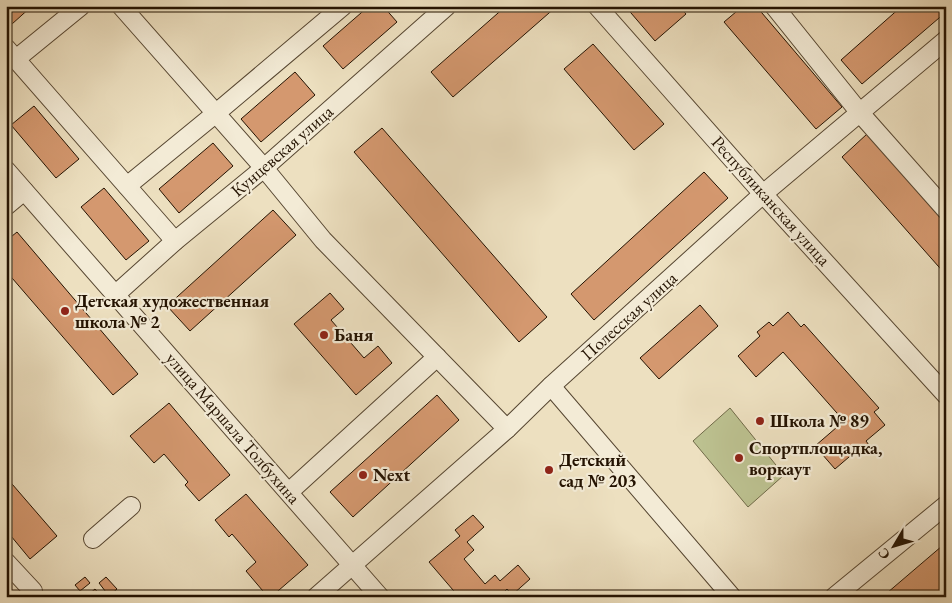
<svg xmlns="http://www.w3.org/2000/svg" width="952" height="603" font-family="'EB Garamond',serif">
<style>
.grass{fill:#bcc190;stroke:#706a48}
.building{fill:#d4986f;stroke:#231201}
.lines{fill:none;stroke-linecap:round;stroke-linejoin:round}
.minor-casing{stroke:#564631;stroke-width:20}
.minor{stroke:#f3ebd6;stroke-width:18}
.poi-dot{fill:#8f2418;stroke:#f3ebd6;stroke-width:2}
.labels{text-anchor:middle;stroke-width:4.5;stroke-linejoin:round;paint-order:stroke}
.street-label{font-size:18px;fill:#231201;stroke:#f3ebd6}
.poi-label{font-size:18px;font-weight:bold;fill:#231201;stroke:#f3ebd6;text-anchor:start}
</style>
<rect width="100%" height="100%" fill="#ede0c0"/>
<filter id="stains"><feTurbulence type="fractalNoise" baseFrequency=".004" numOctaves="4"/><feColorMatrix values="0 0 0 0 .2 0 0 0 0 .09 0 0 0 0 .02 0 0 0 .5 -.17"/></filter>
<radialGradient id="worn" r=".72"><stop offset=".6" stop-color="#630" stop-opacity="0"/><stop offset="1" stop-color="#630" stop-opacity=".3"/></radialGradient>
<!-- grass -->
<path class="grass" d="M730 408 784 475 748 507 693 441Z"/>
<!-- building -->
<g class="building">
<path d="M6 6H32L12 24 6 17Z"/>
<path d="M369 6H383L397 22 343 69 323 46Z"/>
<path d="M506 6H557L453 97 431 72Z"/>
<path d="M625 6H679L686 14 655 41Z"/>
<path d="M743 6H756L842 107 816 129 724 22Z"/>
<path d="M902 6H946V12L862 84 841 60Z"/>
<path d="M593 44 664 124 634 150 564 69Z"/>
<path d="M295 72 315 95 261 142 241 119Z"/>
<path d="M34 106 79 159 56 178 11 125Z"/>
<path d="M382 128 547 317 519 342 354 152Z"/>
<path d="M867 134 946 224V275L842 157Z"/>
<path d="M213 143 233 166 179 213 159 189Z"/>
<path d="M704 172 728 198 594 320 571 294Z"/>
<path d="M104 188 149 241 126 260 81 207Z"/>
<path d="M273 210 296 235 190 331 167 306Z"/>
<path d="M17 232 138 374 113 395 6 271V241Z"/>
<path d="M330 293 344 309 331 320 364 358 378 346 392 363 356 395 294 324Z"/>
<path d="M700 305 718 326 659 379 640 358Z"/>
<path d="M788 312 801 327 804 324 879 408 874 412 885 425 866 441 869 445 859 454 856 451 835 469 815 446 844 421 783 352 756 377 738 356 760 336 757 332 769 322 773 326Z"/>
<path d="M437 395 459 420 353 517 330 492Z"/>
<path d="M169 403 230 475 199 501 185 485 188 482 164 454 154 463 130 436Z"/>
<path d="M6 477 57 536 30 559 6 530Z"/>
<path d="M246 494 308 565 271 597H268L246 571 256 562 232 534 229 537 215 520Z"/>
<path d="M473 515 484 527 467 542 474 550 464 559 485 584 495 575 500 581 518 565 530 579 512 595 507 589 499 597H459L429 562 460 536 455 530Z"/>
<path d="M942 546 946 550V585L932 597H890L887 593Z"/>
<path d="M85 577 90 583 80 591 75 585Z"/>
<path d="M106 577 117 589 109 596 99 583Z"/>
<path d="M95 589 102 597H90L88 595Z"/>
</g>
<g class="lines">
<defs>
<g id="minor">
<path d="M121 6 264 168 323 240 507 429"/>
<path d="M597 6 763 194 946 395"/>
<path d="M774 6 860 113 946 210"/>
<path d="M6 48 175 241"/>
<path d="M16 59 81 6"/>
<path d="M6 170 380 597"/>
<path d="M127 186 215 114 343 6"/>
<path d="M6 206 24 191"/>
<path d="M115 295 175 241 264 168 447 6"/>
<path d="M551 386 732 597"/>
<path d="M289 492 437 357"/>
<path d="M93 539 131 506"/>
<path d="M6 562 33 591"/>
<path d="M316 597 507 429 551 386 763 194 946 40"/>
<path d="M834 597 946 505"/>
</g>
</defs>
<!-- minor casing -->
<use href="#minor" class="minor-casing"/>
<!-- minor -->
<use href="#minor" class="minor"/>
</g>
<!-- markers -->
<g class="poi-dot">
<circle cx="65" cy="311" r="5"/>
<circle cx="324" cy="335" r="5"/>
<circle cx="760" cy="421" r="5"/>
<circle cx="739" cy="458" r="5"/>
<circle cx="549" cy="470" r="5"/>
<circle cx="363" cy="475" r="5"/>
</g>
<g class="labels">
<!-- street labels -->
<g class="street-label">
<text transform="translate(282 151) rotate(-41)" y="6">Кунцевская улица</text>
<text transform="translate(771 201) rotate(48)" y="6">Республиканская улица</text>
<text transform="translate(629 316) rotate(-42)" y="6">Полесская улица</text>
<text transform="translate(233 428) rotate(49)" y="6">улица Маршала Толбухина</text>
</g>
<!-- poi labels -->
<g class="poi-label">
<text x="75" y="307">Детская художественная<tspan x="75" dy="21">школа № 2</tspan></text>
<text x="334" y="341">Баня</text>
<text x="770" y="427">Школа № 89</text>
<text x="749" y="454">Спортплощадка,<tspan x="749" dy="21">воркаут</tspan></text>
<text x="559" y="466">Детский<tspan x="559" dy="21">сад № 203</tspan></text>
<text x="373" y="481">Next</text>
</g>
</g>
<!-- margin -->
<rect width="952" height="603" fill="none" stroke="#ede0c0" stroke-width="25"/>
<rect x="8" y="8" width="937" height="588" fill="none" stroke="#231201" stroke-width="2.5"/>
<rect x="12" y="12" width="927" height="578" fill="none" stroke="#231201"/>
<!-- north arrow -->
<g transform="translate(894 546) rotate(232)" stroke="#f3ebd6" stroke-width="4" paint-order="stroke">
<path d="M0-4L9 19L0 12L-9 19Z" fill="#231201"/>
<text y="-8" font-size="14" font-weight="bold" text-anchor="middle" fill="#231201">С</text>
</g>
<rect width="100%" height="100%" filter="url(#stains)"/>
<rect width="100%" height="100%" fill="url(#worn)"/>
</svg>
